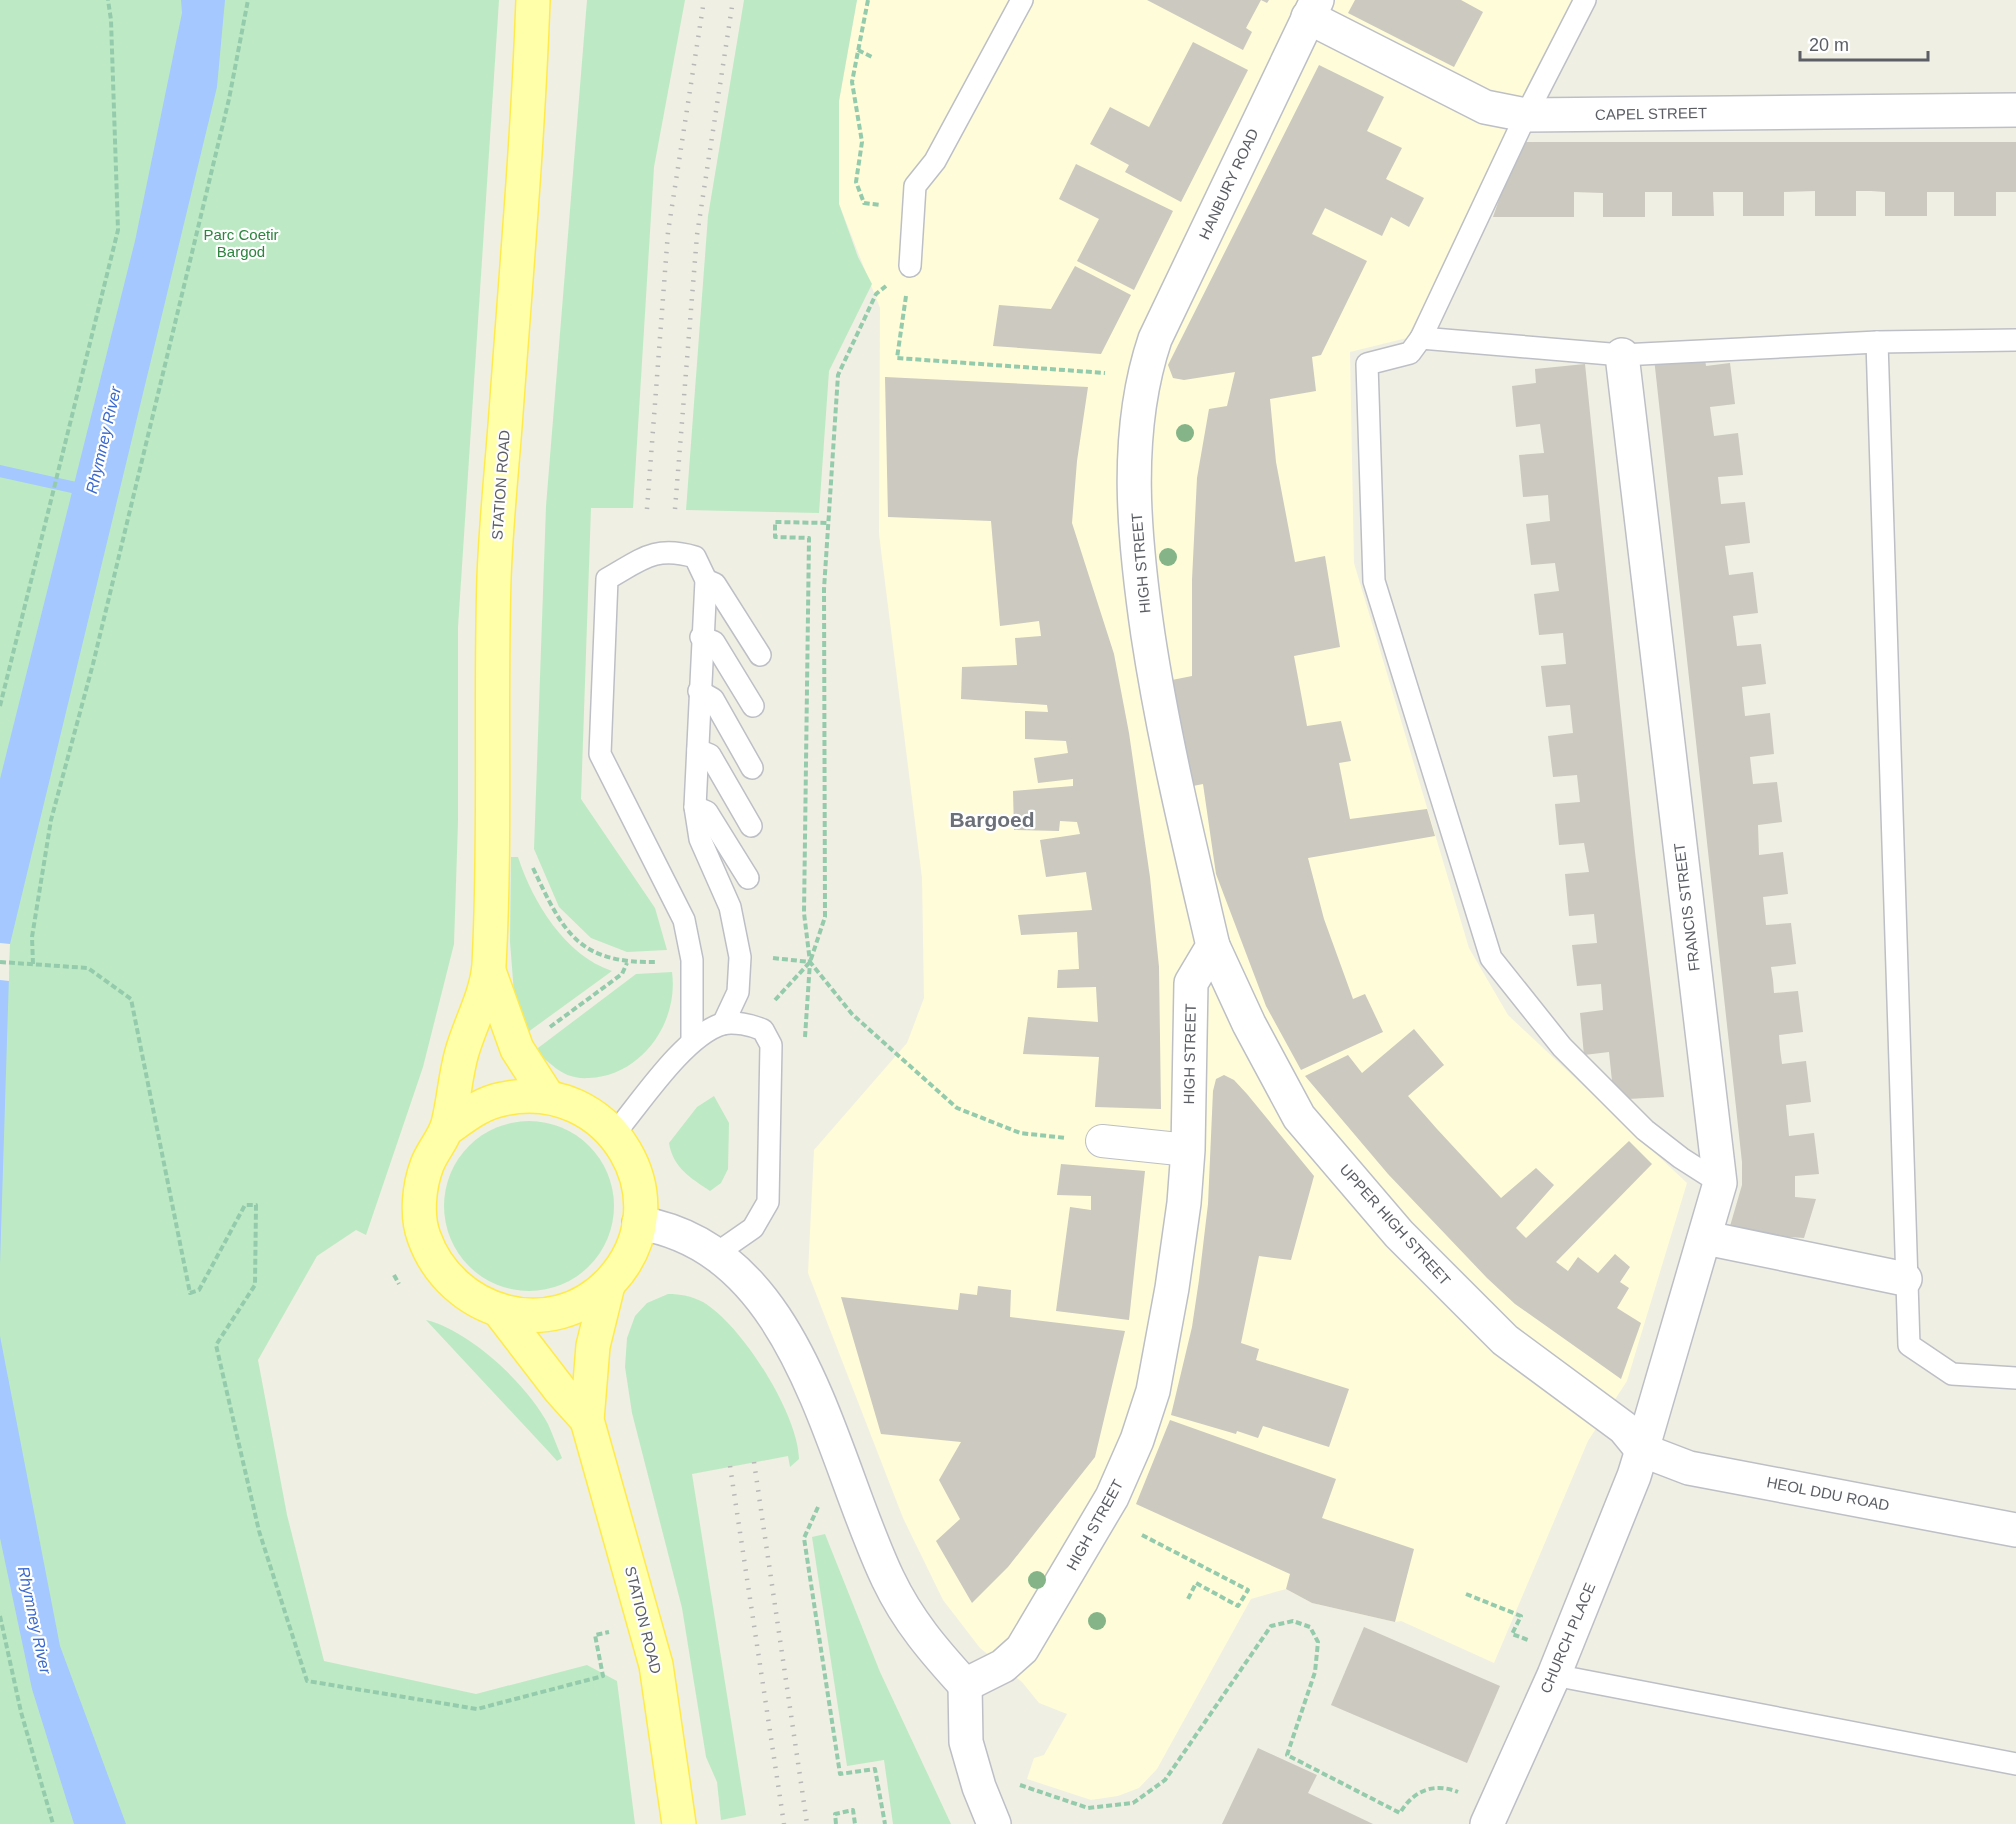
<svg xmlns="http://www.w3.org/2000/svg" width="2016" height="1824" font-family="Helvetica,sans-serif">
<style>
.commercial{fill:#fffcd9}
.green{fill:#bdeac4}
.water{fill:#a4c8ff}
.pier{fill:#f0efe3}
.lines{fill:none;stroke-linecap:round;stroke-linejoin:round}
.stream{stroke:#a4c8ff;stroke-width:12}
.building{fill:#cbc9c0}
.service-casing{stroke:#bdbfc6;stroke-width:24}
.pedestrian-casing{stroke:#bdbfc6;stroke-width:34}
.minor-casing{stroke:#bdbfc6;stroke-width:36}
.tertiary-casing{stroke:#bdbfc6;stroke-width:36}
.primary-casing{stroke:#ffea4d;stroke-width:36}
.path{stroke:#95cbad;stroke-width:4;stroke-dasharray:6 3;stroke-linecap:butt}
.service{stroke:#fff;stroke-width:21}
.pedestrian{stroke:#fff;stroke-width:32}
.minor{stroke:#fff;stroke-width:33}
.tertiary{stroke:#fff;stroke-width:33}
.primary{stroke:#ffffa9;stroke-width:33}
.rail{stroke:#b7b7b8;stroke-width:4.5;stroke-dasharray:1.5 8;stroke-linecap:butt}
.tree{fill:#84b488}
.labels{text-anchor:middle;stroke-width:4.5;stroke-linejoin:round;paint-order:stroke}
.street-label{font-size:15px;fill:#5b5e65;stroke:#fff}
.park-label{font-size:15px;fill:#2c843e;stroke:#fff}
.water-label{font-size:16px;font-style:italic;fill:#3a6acf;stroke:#fff}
.district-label{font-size:21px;font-weight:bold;fill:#6c7078;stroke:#fff}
</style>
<rect width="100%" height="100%" fill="#f0efe3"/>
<!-- commercial -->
<path class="commercial" d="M857 0H1577L1407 338 1350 352 1354 563 1469 948 1508 1015 1687 1183 1627 1381 1588 1441 1494 1663 1401 1621 1395 1622 1312 1603 1286 1589 1251 1599 1157 1769 1139 1788 1118 1796 1091 1800 1027 1779 1034 1758 1044 1755 1067 1714 1039 1703 1022 1682 980 1648 943 1600 903 1518 808 1273 814 1150 907 1043 924 998 922 878 879 534 880 308 839 204V101Z"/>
<!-- green -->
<g class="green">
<path d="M0 0H499L458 627V822L454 944 423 1067 366 1235 356 1230 317 1256 258 1360 287 1515 324 1661 476 1694 587 1665 617 1681 635 1824H0Z"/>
<path d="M587 0H685L654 167 633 508H591L581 799 655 908 667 950 627 952 591 938 559 907 534 849 546 506Z"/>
<path d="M744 0H857L839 101V204L858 257 872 284 829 371 819 513 686 510 708 216Z"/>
<path d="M511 857H518C533 903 565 955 612 971L528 1032 514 993 510 942Z"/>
<path d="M672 972C679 1023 641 1076 589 1078 575 1079 563 1075 552 1065 546 1060 539 1056 538 1048L636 974Z"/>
<path d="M714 1096 729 1123 728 1169 721 1183 710 1191C691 1178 673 1168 669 1143L697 1107Z"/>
<circle cx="529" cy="1206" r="85"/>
<path d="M668 1294C681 1294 691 1296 703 1302 742 1325 798 1414 799 1459L790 1467 788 1456 692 1474 746 1815 721 1820 717 1782 706 1757 682 1608 632 1413 625 1367 627 1338 635 1316 647 1303Z"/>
<path d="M426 1320C469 1330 527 1384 548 1424 553 1435 557 1447 562 1458L557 1461 549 1452Z"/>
<path d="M825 1534 880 1672 951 1824H893L884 1760 847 1766 812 1537Z"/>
</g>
<!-- water -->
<g class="water">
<path d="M181 0H225L217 87 10 944 0 1265V779L135 241 182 13Z"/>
<path d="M0 1336 60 1646 126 1824H74L32 1689 0 1538Z"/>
</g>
<!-- pier -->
<path class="pier" d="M0 943 10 944 9 981 0 980Z"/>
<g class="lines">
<!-- stream -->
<path class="stream" d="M0 471 90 491"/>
</g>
<!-- building -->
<g class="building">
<path d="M1147 0H1269L1267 3 1261 0 1246 28 1252 32 1243 50Z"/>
<path d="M1355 0H1461L1483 12 1454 67 1348 13Z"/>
<path d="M1193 42 1248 70 1181 202 1125 172 1129 165 1090 144 1110 107 1149 127Z"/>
<path d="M1319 65 1384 97 1367 131 1402 148 1386 179 1424 198 1409 227 1391 217 1382 236 1325 208 1312 234 1367 261 1321 355 1312 357 1316 391 1270 399 1276 462 1295 562 1325 556 1340 647 1294 656 1307 726 1341 721 1351 761 1339 763 1350 819 1427 809 1435 836 1308 858 1324 919 1353 999 1365 994 1383 1032 1301 1070 1266 1006 1216 874 1203 784 1193 786 1172 680 1192 676V580L1197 478 1209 409 1227 406 1235 372 1184 380 1173 378 1168 365Z"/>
<path d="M1519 142H2016V192H1996V216H1954V192H1927V216H1885V192L1871 191H1856V216H1815V191L1784 192V216H1743V192H1713L1714 216H1672V192H1645V217H1603V193L1574 192V217H1493Z"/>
<path d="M1076 164 1173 211 1134 290 1077 261 1099 219 1059 199Z"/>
<path d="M1075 266 1131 295 1101 354 993 346 999 305 1051 309Z"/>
<path d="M1704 352 1706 366 1730 363 1735 404 1710 407 1714 436 1738 433 1743 475 1718 477 1721 504 1745 502 1750 543 1725 546 1729 575 1753 572 1758 613 1733 616 1735 630 1737 646 1761 644 1766 684 1742 687 1745 716 1770 713 1774 754 1750 757 1753 784 1777 782 1782 822 1758 825 1759 855 1783 852 1788 894 1763 897 1766 925 1791 923 1796 964 1771 967 1773 980 1774 993 1798 991 1803 1032 1779 1035 1780 1049 1782 1064 1806 1061 1811 1102 1786 1105 1789 1136 1814 1133 1819 1174 1795 1176V1197L1816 1199 1804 1238 1790 1237 1786 1251 1726 1240 1742 1185V1162L1654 358Z"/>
<path d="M1585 364 1635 852 1664 1097 1628 1099 1612 1081 1609 1052 1584 1055 1580 1013 1603 1010 1601 984 1577 986 1572 945 1597 943 1594 914 1569 916 1565 874 1589 872 1584 843 1559 845 1555 804 1580 802 1577 775 1553 777 1548 736 1573 733 1570 705 1546 707 1541 666 1566 664 1563 633 1539 635 1534 594 1559 591 1555 563 1531 565 1526 524 1550 521 1548 495 1523 497 1519 455 1544 453 1540 424 1516 427 1512 386 1536 383 1535 369Z"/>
<path d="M885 377 1088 387 1077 461 1072 523 1114 654 1129 733 1150 877 1159 967 1161 1109 1095 1107 1099 1057 1023 1054 1028 1017 1098 1022 1096 987 1057 988 1058 970 1079 969 1077 932 1021 935 1018 915 1092 910 1086 872 1046 877 1040 840 1080 834 1077 822 1060 821 1059 831 1014 830 1013 791 1073 786V779L1038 783 1034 758 1068 753 1066 741 1025 739V711L1048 712 1047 705 961 699 962 667 1017 665 1015 638 1041 636 1039 621 1000 626 991 521 888 517Z"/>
<path d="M1414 1029 1444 1065 1408 1096 1437 1129 1501 1198 1536 1168 1554 1185 1516 1228 1526 1238 1629 1141 1652 1164 1556 1262 1568 1271 1578 1257 1598 1273 1615 1254 1630 1267 1620 1282 1629 1288 1617 1308 1641 1323 1621 1379 1515 1304 1487 1278 1388 1174 1305 1076 1348 1055 1362 1073Z"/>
<path d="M1224 1075 1234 1080 1247 1094 1314 1176 1291 1260 1259 1256 1241 1343 1259 1349 1256 1360 1349 1389 1329 1447 1263 1426 1258 1438 1237 1431 1236 1434 1171 1415 1192 1327 1199 1280 1208 1204 1213 1091 1216 1079Z"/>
<path d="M1061 1164 1145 1171 1129 1320 1056 1311 1070 1207 1091 1210V1196L1057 1195Z"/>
<path d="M978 1286 1011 1290 1010 1317 1125 1331 1095 1457 1008 1567 972 1603 936 1541 960 1519 939 1480 961 1442 881 1434 841 1297 958 1310 960 1293 977 1295Z"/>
<path d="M1170 1420 1336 1479 1322 1518 1414 1549 1395 1622 1312 1603 1286 1589 1290 1574 1136 1504Z"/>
<path d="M1364 1627 1500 1686 1467 1763 1331 1705Z"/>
<path d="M1258 1748 1317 1775 1308 1793 1373 1824H1222Z"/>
</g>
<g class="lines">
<defs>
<g id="service">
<path d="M910 266 915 186 935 161 1022 0"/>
<path d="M1421 338 1526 115 1585 0"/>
<path d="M1877 342 1909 1345 1952 1374 2016 1378"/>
<path d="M706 580 715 584 760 655"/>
<path d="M701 637 714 642 753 706"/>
<path d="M699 691 713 699 752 768"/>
<path d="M698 750 710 755 751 826"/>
<path d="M695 807 707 812 748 878"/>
<path d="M692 1041V960L684 920 600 754 607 579C641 560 654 545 695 557L706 580 695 807 700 839 730 907 740 957 738 992 723 1024"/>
<path d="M615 1133C641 1102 684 1036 722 1024 734 1021 752 1025 763 1030L771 1045 768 1202 753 1228 717 1253"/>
<path d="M1720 1183 1681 1158 1645 1130 1562 1047 1491 958 1374 581 1367 364 1410 353 1421 338 1622 355 1877 342 2016 340"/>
<path d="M1554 1675 2016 1764"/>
</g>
<path id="pedestrian" d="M1102 1141 1188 1150"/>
<g id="minor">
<path d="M1308 17 1485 107 1526 115 2016 110"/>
<path d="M1622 355 1720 1183 1642 1450"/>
<path d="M1706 1238 1905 1279"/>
</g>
<g id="tertiary">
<path d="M1213 946 1249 1024 1299 1117 1399 1234 1505 1340 1624 1428 1642 1450"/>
<path d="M639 1223C800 1249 829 1456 888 1579 908 1621 934 1651 965 1685"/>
<path d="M1642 1450 1689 1468 2016 1530"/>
<path d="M965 1685 1003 1666 1022 1649 1112 1497 1137 1440 1153 1391 1172 1288 1184 1203 1188 1150 1191 983 1213 946C1189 843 1164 740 1148 635 1134 539 1123 434 1155 339L1317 0"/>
<path d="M965 1685 966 1742 979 1787 994 1824"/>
<path d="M1487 1824 1554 1675 1634 1476 1642 1450"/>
</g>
<g id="primary">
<path d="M489 971 517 1049 548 1097"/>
<path d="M447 1129C464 1117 481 1103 503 1099 610 1075 686 1201 610 1282 551 1344 451 1314 424 1237 416 1216 419 1186 427 1165 432 1151 444 1139 448 1124 454 1101 455 1076 462 1052 470 1024 487 994 489 965 496 836 490 707 494 578 496 523 502 468 506 413 516 275 528 138 533 0"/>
<path d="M608 1285 593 1346 587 1420 656 1665 679 1824"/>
<path d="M500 1312 560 1390 587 1420"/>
</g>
</defs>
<!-- service casing -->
<use href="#service" class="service-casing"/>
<!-- pedestrian casing -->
<use href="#pedestrian" class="pedestrian-casing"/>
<!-- minor casing -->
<use href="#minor" class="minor-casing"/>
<!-- tertiary casing -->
<use href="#tertiary" class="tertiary-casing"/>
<!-- primary casing -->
<use href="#primary" class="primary-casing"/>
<!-- path -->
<g class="path">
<path d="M868 0 852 82 862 142 856 182 864 203 881 205"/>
<path d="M858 50 872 57"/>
<path d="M906 296 897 358 1105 373"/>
<path d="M0 706 118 230 111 20 108 0"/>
<path d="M533 868C564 934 579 964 658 962"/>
<path d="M773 958 810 962 852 1014 957 1108 1020 1133 1066 1138"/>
<path d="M0 962 88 968 131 999 190 1293 199 1290 245 1205H256L255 1285 216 1345 259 1531 307 1681 477 1709 603 1676 595 1635 609 1632"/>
<path d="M33 964 32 937 51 820 93 664 229 99 248 0"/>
<path d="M775 1000 810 962 825 917 824 589 838 375 876 294 886 286"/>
<path d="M550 1027 622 974 627 963"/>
<path d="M805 1037 810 962 804 913 809 538 775 537V522L828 523"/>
<path d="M394 1275 399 1284"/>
<path d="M818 1507 804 1538 840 1774 875 1769 885 1824"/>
<path d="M1142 1535 1248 1590 1238 1606 1196 1583 1187 1601"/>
<path d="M1466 1594 1521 1616 1512 1634 1528 1640"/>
<path d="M0 1616 21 1712 53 1824"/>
<path d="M1020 1785 1088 1808 1133 1803 1165 1780 1271 1626 1293 1621 1310 1627 1318 1642 1315 1672 1287 1755 1400 1813C1413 1791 1433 1782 1458 1792"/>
<path d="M836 1824 835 1814 853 1810 855 1824"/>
</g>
<!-- service -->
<use href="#service" class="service"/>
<!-- pedestrian -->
<use href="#pedestrian" class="pedestrian"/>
<!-- minor -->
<use href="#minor" class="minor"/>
<!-- tertiary -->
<use href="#tertiary" class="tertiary"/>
<!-- primary -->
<use href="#primary" class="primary"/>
<!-- rail -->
<g class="rail">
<path d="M647 509 668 232 704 0"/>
<path d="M675 509 697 235 733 0"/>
<path d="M754 1462 807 1824"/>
<path d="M730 1466 784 1824"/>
</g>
</g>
<!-- trees -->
<g class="tree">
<circle cx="1185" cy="433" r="9"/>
<circle cx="1168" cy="557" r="9"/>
<circle cx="1037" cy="1580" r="9"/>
<circle cx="1097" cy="1621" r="9"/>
</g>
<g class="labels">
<!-- street labels -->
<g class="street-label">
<text transform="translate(1651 114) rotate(-1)" y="5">CAPEL STREET</text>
<text transform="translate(1229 184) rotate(-65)" y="5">HANBURY ROAD</text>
<text transform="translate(501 485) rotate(-86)" y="5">STATION ROAD</text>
<text transform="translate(1141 563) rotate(-95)" y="5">HIGH STREET</text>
<text transform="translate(1687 907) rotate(-97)" y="5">FRANCIS STREET</text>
<text transform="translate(1190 1054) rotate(-89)" y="5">HIGH STREET</text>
<text transform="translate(1395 1225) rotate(48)" y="5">UPPER HIGH STREET</text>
<text transform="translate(1828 1494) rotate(11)" y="5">HEOL DDU ROAD</text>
<text transform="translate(1095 1525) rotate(-61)" y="5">HIGH STREET</text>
<text transform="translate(643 1620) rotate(76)" y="5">STATION ROAD</text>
<text transform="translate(1568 1638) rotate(-67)" y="5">CHURCH PLACE</text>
</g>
<!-- park labels -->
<g class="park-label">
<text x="241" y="240">Parc Coetir<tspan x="241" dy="17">Bargod</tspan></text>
</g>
<!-- water labels -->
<g class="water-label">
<text transform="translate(103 440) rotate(-77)" y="6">Rhymney River</text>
<text transform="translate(35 1620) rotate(78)" y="6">Rhymney River</text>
</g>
<!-- district labels -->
<g class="district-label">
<text x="992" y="827">Bargoed</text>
</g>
</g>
<!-- scale -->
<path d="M1800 51v9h128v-9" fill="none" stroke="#5b5e65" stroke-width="3"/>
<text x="1809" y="51" font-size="18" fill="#5b5e65" stroke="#ffffff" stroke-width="4.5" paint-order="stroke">20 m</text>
</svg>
